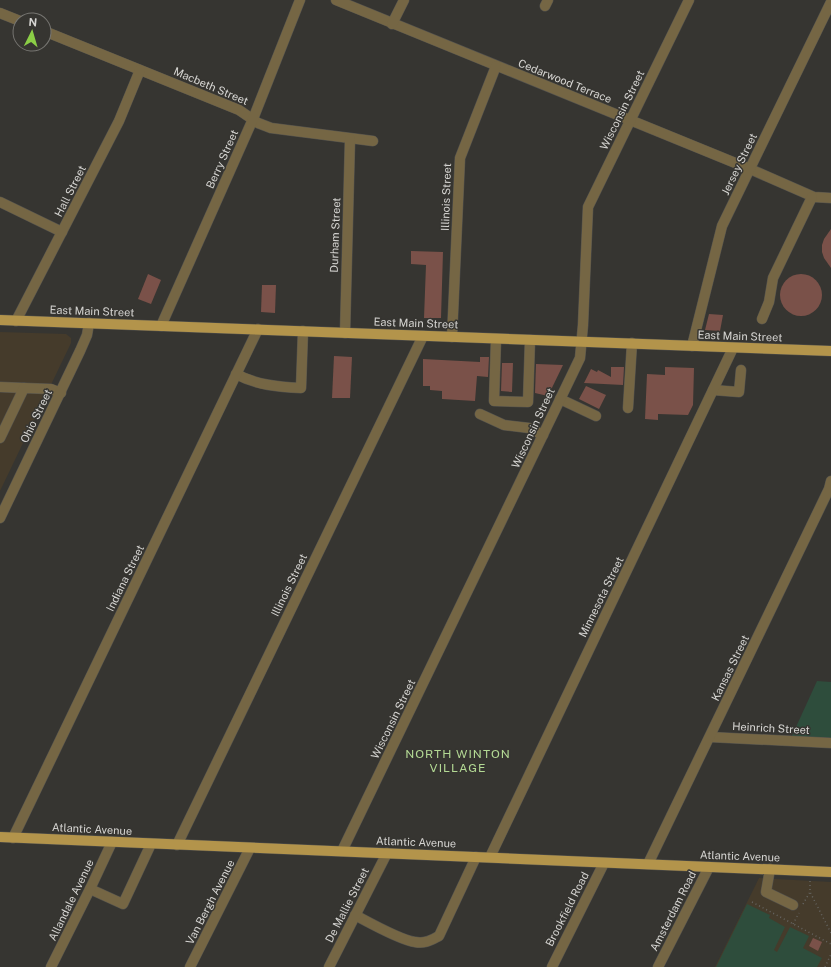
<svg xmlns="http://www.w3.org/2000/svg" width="831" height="967" font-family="'Public Sans',sans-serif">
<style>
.education{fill:#453b2b}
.green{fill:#2e4d3c}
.building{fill:#7a5149}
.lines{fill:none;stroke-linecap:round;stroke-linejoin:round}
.minor-casing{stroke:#53524e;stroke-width:11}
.major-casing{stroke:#53524e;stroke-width:11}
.path{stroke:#666562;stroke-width:1.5;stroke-dasharray:1 3;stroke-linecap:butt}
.minor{stroke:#756644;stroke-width:10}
.major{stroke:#b3944b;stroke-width:10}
.labels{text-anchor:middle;stroke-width:3;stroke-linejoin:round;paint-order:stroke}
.street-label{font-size:11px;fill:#d6d5d2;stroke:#363531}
.neighbourhood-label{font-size:12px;letter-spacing:1px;fill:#b3d994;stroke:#363531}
</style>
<rect width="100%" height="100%" fill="#363531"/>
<!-- education -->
<g class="education">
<path d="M0 332 66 334 71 338V343L0 491Z"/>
<path d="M759 878 831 882V967H715Z"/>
</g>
<!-- green -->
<g class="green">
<path d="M817 681 831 682V740L791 738Z"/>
<path d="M747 904 770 915 769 918 785 927 774 950 777 952 790 927 809 936 803 948 822 958 817 967H716Z"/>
</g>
<!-- building -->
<g class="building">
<path d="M831 229V268L824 258 822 252V245L824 239Z"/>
<path d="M411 251 443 252 441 318H424L426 265 411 264Z"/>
<path d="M148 274 161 280 151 304 138 299Z"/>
<circle cx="801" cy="295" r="21"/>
<path d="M262 285H276L275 313 261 312Z"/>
<path d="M709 314 723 315 720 331 705 330Z"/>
<path d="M334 356 352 357 350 398H332Z"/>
<path d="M480 357H489L488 377 477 376 475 401 442 399V391L430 390V386H423V359L480 362Z"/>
<path d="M502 363H513L512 392 501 391Z"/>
<path d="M536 364 563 365 548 396 535 393Z"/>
<path d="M611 367H624L623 385 584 383 591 369 597 372 598 370 611 377Z"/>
<path d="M665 367 694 368 693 405 688 415 658 414V420L645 419 647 374 665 375Z"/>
<path d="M586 386 606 395 599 409 579 399Z"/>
<path d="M813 938 822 942 818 951 809 946Z"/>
</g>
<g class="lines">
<defs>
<g id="minor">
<path d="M336 0 750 169 814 197 831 198"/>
<path d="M545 6 548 0"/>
<path d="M0 13 20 21"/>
<path d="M392 24 404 0"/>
<path d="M44 31 239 110 258 123 271 128 373 141"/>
<path d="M0 202 62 232"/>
<path d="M762 319 769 302 773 278 812 197"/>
<path d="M16 321 119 121 140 70"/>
<path d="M161 326 253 119 300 0"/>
<path d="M345 333 350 139"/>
<path d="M452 337 460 158 496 66"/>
<path d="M496 339 494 401 528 402 530 340"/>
<path d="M692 346 722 226 831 2"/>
<path d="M236 374C256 385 279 387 301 388L303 331"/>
<path d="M0 387 24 388"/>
<path d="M713 390 739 392 741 370"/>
<path d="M560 399 596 416"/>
<path d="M628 408 632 343"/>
<path d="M480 414 504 425 529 428 543 435"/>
<path d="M0 438 24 388 51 389 61 393"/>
<path d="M0 518 80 351 87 335 89 323"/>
<path d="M710 737 831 743"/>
<path d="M13 838 258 329"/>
<path d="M177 845 423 336"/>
<path d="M342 851 580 358 583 325 588 207 689 0"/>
<path d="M490 857 733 348"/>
<path d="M648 864 829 489 831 481"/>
<path d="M770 869 766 892 793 905"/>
<path d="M90 889 123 904 151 844"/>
<path d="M355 915C370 923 400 940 415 942 425 944 431 940 439 936L476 857"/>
<path d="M51 967 90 889 112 842"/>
<path d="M190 967 250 848"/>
<path d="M329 967 387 853"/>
<path d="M552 967 604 863"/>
<path d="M658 967 709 867"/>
</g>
<g id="major">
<path d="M0 320 831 351"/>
<path d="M0 837 831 872"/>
</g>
</defs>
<!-- minor casing -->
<use href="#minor" class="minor-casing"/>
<!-- major casing -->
<use href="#major" class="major-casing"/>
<!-- path -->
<g class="path">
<path d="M810 881V892L831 933"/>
<path d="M752 902 831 944"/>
<path d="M803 904 810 892"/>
<path d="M793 924 799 913"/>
<path d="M825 967 831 954"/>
</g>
<!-- minor -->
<use href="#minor" class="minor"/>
<!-- major -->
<use href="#major" class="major"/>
</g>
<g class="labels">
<!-- street labels -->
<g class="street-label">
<text transform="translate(565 81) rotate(22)" y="4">Cedarwood Terrace</text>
<text transform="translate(211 86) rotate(23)" y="4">Macbeth Street</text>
<text transform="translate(622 110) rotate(-64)" y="4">Wisconsin Street</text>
<text transform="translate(222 159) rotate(-66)" y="4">Berry Street</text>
<text transform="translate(739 164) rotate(-64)" y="4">Jersey Street</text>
<text transform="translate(70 191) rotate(-63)" y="4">Hall Street</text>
<text transform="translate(446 197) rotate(-88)" y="4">Illinois Street</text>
<text transform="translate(335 235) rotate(-88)" y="4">Durham Street</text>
<text transform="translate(92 311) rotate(2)" y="4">East Main Street</text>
<text transform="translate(416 323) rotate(2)" y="4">East Main Street</text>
<text transform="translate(740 336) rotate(2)" y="4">East Main Street</text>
<text transform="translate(36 416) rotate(-64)" y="4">Ohio Street</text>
<text transform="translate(533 428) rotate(-65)" y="4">Wisconsin Street</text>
<text transform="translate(125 578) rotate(-64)" y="4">Indiana Street</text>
<text transform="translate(289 585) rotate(-64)" y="4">Illinois Street</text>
<text transform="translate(601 597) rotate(-64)" y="4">Minnesota Street</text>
<text transform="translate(730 668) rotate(-64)" y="4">Kansas Street</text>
<text transform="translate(393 719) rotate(-64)" y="4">Wisconsin Street</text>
<text transform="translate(771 728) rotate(3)" y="4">Heinrich Street</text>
<text transform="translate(92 829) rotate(3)" y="4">Atlantic Avenue</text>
<text transform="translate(416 842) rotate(2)" y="4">Atlantic Avenue</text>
<text transform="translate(740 856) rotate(2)" y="4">Atlantic Avenue</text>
<text transform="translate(71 900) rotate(-64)" y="4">Allandale Avenue</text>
<text transform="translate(210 902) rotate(-63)" y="4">Van Bergh Avenue</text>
<text transform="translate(347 905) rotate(-63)" y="4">De Mallie Street</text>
<text transform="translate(567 909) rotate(-63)" y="4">Brookfield Road</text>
<text transform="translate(673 911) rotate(-63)" y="4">Amsterdam Road</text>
</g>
<!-- neighbourhood labels -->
<g class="neighbourhood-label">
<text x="458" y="758">NORTH WINTON<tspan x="458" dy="14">VILLAGE</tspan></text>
</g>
</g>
<!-- north arrow -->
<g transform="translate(32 32) rotate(5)"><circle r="19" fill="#363531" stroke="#767571"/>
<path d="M0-3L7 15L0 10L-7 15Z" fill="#8bce46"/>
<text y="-6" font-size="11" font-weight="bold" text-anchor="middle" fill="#d6d5d2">N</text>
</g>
</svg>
